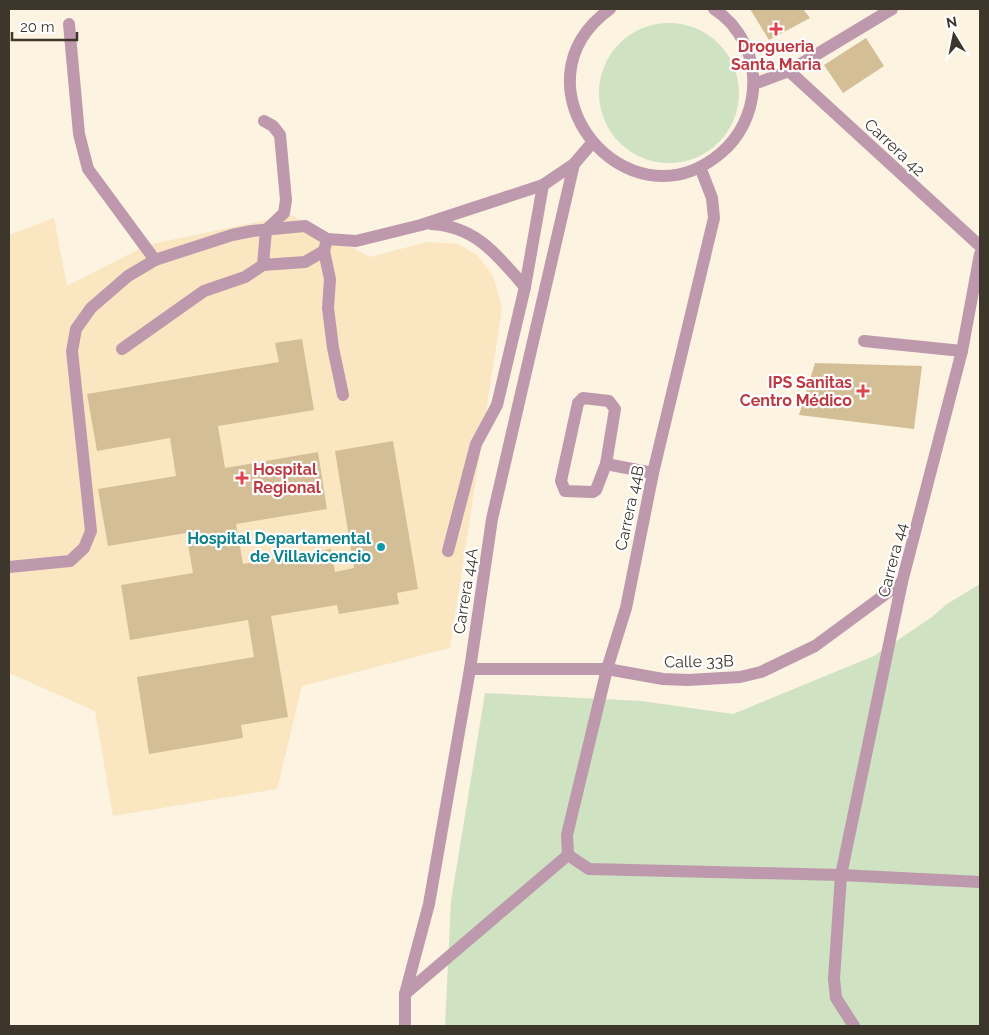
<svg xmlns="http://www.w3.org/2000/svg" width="989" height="1035" font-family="Raleway,sans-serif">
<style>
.built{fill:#fae6c0}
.green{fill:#cfe2c1}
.building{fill:#d3be96}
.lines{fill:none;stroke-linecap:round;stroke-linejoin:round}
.minor{stroke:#be98ad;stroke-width:12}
.health-dot{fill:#e0444e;stroke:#fff;stroke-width:2}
.culture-dot{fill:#0f9aa8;stroke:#fff;stroke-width:2}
.labels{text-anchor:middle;stroke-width:4.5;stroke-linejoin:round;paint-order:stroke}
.health-label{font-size:16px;font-weight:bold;fill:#be3a42;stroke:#fff}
.street-label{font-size:16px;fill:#3d362a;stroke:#fff}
.culture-label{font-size:16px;font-weight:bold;fill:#0d838f;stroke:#fff;text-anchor:end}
</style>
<rect width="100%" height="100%" fill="#fdf3e1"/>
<!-- built -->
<path class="built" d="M291 215 370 257 427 242 458 244 477 255 493 276 502 308 450 648 302 686 277 789 113 816 95 711 9 673V235L54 218 67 286 147 245Z"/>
<!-- green -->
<g class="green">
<circle cx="669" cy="93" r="70"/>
<path d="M980 584V1026H445L451 901 485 693 641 701 733 714 874 656 932 617 947 604Z"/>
</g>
<!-- building -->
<g class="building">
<path d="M750 9H803L810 18 769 40Z"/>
<path d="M866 38 884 66 843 93 824 65Z"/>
<path d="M302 339 314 410 218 426 225 468 318 452 327 509 236 524 243 564 331 549 335 572 354 568 335 451 393 441 418 589 397 593 399 604 339 614 337 605 271 616 288 717 241 725 243 738 149 754 137 677 254 657 248 620 130 640 121 585 193 573 186 533 108 546 98 489 176 476 170 438 97 451 87 394 279 362 275 343Z"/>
<path d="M815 363 922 366 914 429 799 415Z"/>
</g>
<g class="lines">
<!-- minor -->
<g class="minor">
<path d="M610 9C506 84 626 233 721 153 740 137 751 114 753 90 756 59 741 26 714 9"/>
<path d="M69 24 79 134 88 169 155 260"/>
<path d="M789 71 980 246"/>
<path d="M754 84 789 71 892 9"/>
<path d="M431 224C476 226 498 256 525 287"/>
<path d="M324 251 330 279 328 308 333 348 343 395"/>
<path d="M263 265 266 230 284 213 286 200 280 135 273 126 264 121"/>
<path d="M864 341 962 351"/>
<path d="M122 349 204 291 245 277 263 265 305 262 324 251 327 239"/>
<path d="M583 398 609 401 615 409 606 464 596 490 593 492 565 491 561 481 578 403Z"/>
<path d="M606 464 653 473"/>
<path d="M448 551 476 444 497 405 525 287 543 185"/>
<path d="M9 567 70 561 84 548 91 531 72 351 76 329 91 308 128 276 155 260 232 235 252 231 305 226 327 239 356 241 421 225 543 185 574 164 592 143"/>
<path d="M470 669H607L663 679 688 680 740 677 761 672 815 646 902 582"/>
<path d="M568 855 567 835 607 669 626 608 653 473 714 218 712 198 700 167"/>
<path d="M405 994 568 855 589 869 841 875 980 882"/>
<path d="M405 1026V994L429 904 470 669 492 519 574 164"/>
<path d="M854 1026 836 998 834 979 841 875 902 582 962 351 980 254"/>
</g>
</g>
<!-- markers -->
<g class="health-dot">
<path d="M773.5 21.5h5v5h5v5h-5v5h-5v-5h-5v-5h5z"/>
<path d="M860.5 383.5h5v5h5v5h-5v5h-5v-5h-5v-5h5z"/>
<path d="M239.5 470.5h5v5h5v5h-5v5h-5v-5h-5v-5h5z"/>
</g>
<circle class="culture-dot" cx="381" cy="547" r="5"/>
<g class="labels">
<!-- health labels -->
<g class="health-label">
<text x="776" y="52">Drogueria<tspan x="776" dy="18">Santa Maria</tspan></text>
<text x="852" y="388" text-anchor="end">IPS Sanitas<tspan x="852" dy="18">Centro Médico</tspan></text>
<text x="253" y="475" text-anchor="start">Hospital<tspan x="253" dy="18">Regional</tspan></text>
</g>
<!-- street labels -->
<g class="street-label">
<text transform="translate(895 147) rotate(43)" y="6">Carrera 42</text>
<text transform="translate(629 508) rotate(-78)" y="6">Carrera 44B</text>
<text transform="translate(892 560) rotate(-76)" y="6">Carrera 44</text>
<text transform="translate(465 591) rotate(-81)" y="6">Carrera 44A</text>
<text transform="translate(699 661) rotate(-1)" y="6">Calle 33B</text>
</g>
<!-- culture labels -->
<g class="culture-label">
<text x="371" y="544">Hospital Departamental<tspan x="371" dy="18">de Villavicencio</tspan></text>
</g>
</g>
<!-- border -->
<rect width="989" height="1035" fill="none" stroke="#3d362a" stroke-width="20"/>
<!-- north arrow -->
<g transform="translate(954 35) rotate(350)" stroke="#ffffff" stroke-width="4" paint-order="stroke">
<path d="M0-4L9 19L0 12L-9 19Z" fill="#3d362a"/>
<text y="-8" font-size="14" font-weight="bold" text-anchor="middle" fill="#3d362a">N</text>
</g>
<!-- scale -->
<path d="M12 32v8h65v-8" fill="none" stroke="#3d362a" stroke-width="2.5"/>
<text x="20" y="32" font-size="15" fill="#3d362a" stroke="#ffffff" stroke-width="4" paint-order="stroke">20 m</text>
</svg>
